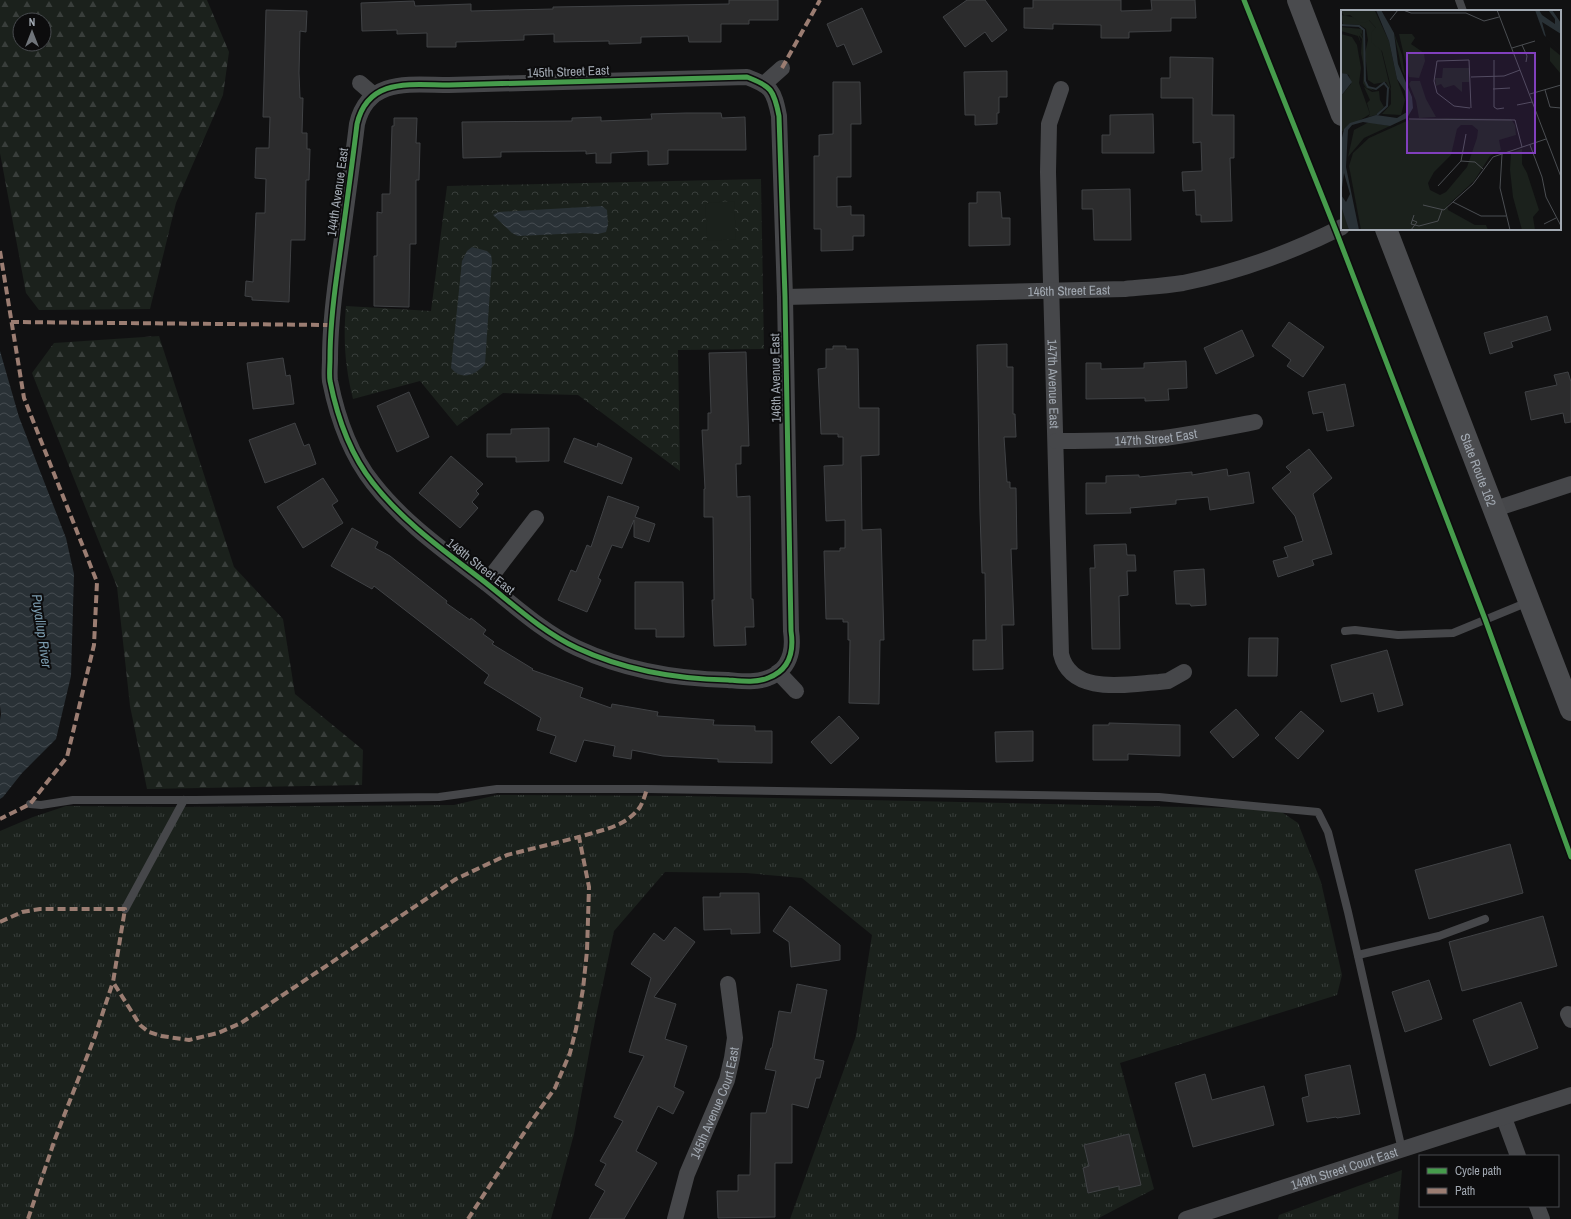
<svg xmlns="http://www.w3.org/2000/svg" width="1571" height="1219" font-family="'Archivo Narrow',sans-serif">
<style>
.grass{fill:url(#grass-tufts)}
.forest{fill:url(#forest-firs);fill-rule:evenodd}
.park{fill:url(#park-crowns)}
.garden{fill:#1b211c}
.water{fill:url(#water-waves)}
.building{fill:#2c2c2d;stroke:#404245}
.lines{fill:none;stroke-linecap:round;stroke-linejoin:round}
.service{stroke:#46474a;stroke-width:8}
.minor{stroke:#46474a;stroke-width:16}
.secondary{stroke:#4a4b4e;stroke-width:22}
.quiet{stroke:#9b7d72;stroke-width:4;stroke-dasharray:8 4;stroke-linecap:butt}
.cycleway-casing{stroke:#0c0c0d;stroke-width:8}
.cycleway{stroke:#469c4c;stroke-width:5}
.labels{text-anchor:middle;stroke-width:4;stroke-linejoin:round;paint-order:stroke}
.street-label{font-size:13px;fill:#a2a9b2;stroke:#0c0c0d}
.water-label{font-size:14px;font-style:italic;fill:#7a9aad;stroke:#0c0c0d}
.inset-river{fill:none;stroke:#293136;stroke-width:2}
.inset-road{fill:none;stroke:#4b4e52;stroke-width:1}
.view{fill:#813fbd;fill-opacity:0.15;stroke:#813fbd;stroke-width:2}
.inset-edge{fill:none;stroke:#a2a9b2;stroke-width:2}
</style>
<defs>
<pattern id="grass-tufts" width="24" height="20" patternUnits="userSpaceOnUse"><rect width="24" height="20" fill="#1b211c"/><path d="M3 7l-1-3M5 7V3M7 7l1-3M15 17l-1-3M17 17v-4M19 17l1-3" fill="none" stroke="#393e3b"/></pattern>
<pattern id="forest-firs" width="22" height="20" patternUnits="userSpaceOnUse"><rect width="22" height="20" fill="#1b211c"/><path d="M5 1l3.5 6h-7zM16 11l3.5 6h-7z" fill="#393e3b"/></pattern>
<pattern id="park-crowns" width="20" height="18" patternUnits="userSpaceOnUse"><rect width="20" height="18" fill="#1b211c"/><path d="M2 6a3 3 0 1 1 6 0M12 15a3 3 0 1 1 6 0" fill="none" stroke="#393e3b"/></pattern>
<pattern id="water-waves" width="16" height="10" patternUnits="userSpaceOnUse"><rect width="16" height="10" fill="#293136"/><path d="M0 5q4-4 8 0t8 0" fill="none" stroke="#454c51"/></pattern>
</defs>
<rect width="100%" height="100%" fill="#111112"/>
<!-- grass -->
<g class="grass">
<path d="M497 795 684 796 1277 809 1298 823 1321 882 1342 975 1337 995 1120 1063 1154 1189 1097 1219H790L856 1036 872 935 802 878 746 873 665 872 614 931 595 1021 574 1134 551 1219H0V831L33 817 66 806 167 807 454 805Z"/>
<path d="M1402 1170 1398 1219H1278L1279 1215Z"/>
</g>
<!-- forest -->
<g class="forest">
<path d="M0 0H207L229 52 223 95 176 203 150 309 39 310 26 293 0 153ZM20 20H44V44H20Z"/>
<path d="M159 336 234 567 283 619 295 694 363 750 362 785 147 789 130 706 117 587 32 373 54 343Z"/>
</g>
<!-- park -->
<path class="park" d="M761 179 764 349 678 350 680 471 578 395 503 393 457 426 420 381 353 399C345 367 343 340 346 306L431 311 447 186Z"/>
<!-- garden -->
<path class="garden" d="M734 201 736 239 707 241 705 203Z"/>
<!-- water -->
<g class="water">
<path d="M602 206 607 210 608 225 606 232 598 234 582 233 518 236 512 233 493 215 498 212Z"/>
<path d="M472 247 487 251 491 255 492 261 485 364C476 375 461 381 451 368L462 261 467 251Z"/>
<path d="M0 351 19 417 66 538 74 574 71 676 56 739 22 773 3 797 0 799V720L1 714 0 706Z"/>
</g>
<!-- building -->
<g class="building">
<path d="M729 0H778V20H749V24H721V42H689L688 36 641 37V43L609 44V41L554 42V34L524 35V40L456 42V47H427V33L397 34V30L362 31 361 3 414 1 415 6 471 4V11L553 9V7L729 4Z"/>
<path d="M967 0H985L1007 30 992 42 985 32 965 47 943 17Z"/>
<path d="M1033 0H1121V11L1152 10 1151 0H1195L1196 18H1171V31L1129 32V38H1101V25L1053 24V29L1024 28V8H1033Z"/>
<path d="M862 8 882 52 853 65 844 44 837 47 827 24Z"/>
<path d="M266 10 307 11 306 32 300 31 299 73 300 98H303L302 133H307V149H310L309 180H306L305 240H291L289 302 252 300V297L245 296 246 281 253 282 256 213H265L266 179 255 178 256 148H269L270 117H263Z"/>
<path d="M1170 57 1213 58 1212 115H1234V158H1230L1232 221 1201 222V215H1196L1195 190 1183 191 1182 172 1202 171 1201 142 1193 143V98H1161V78H1170Z"/>
<path d="M1007 71V97H999V113H997V124L975 125V115H965L964 72Z"/>
<path d="M833 82H860L861 124H851V177H837V207L851 206V215H864V236H853V250L821 251V229H814V156H819V135L833 134Z"/>
<path d="M686 113H721L722 118 745 117 746 150H668V164L648 165V151L611 153V163H596V153L586 154V151L501 152V157L463 158 462 122 572 121V118L601 117V121L652 119 651 114Z"/>
<path d="M1153 114 1154 153H1102V135H1110V115Z"/>
<path d="M394 118H417L416 143H420L419 180H416V244H410L409 307 374 306V256H377V212L382 213V194H390L392 126H394Z"/>
<path d="M1130 189 1131 240H1094L1093 209H1082V190Z"/>
<path d="M977 192H1000L1002 218H1010V245L969 246V203H977Z"/>
<path d="M1547 316 1551 330 1511 342 1513 347 1490 354 1484 333Z"/>
<path d="M1289 322 1324 347 1303 377 1287 366 1291 360 1272 346Z"/>
<path d="M1242 330 1254 356 1216 374 1204 348Z"/>
<path d="M1007 344V367H1013V414H1015L1016 437H1004L1007 482H1010V488H1016L1017 549H1011L1014 625H1002L1003 669 973 670V640H986L985 573H982L980 513 977 345Z"/>
<path d="M833 346H846V349H858L859 408H879V455L861 456 862 530 881 529 884 640H880L879 704 849 703 850 640H848V622H843V619H826L824 551H840V548H845V520L826 521 824 466 843 465V437H838V434H821L818 369 826 368V349H833Z"/>
<path d="M746 352 749 446H741V464H736L737 497 750 496 751 599H753L754 627H745L746 645 714 646 712 600H714L713 517H704V489H705L702 430H708V413H711L709 353Z"/>
<path d="M283 358 286 376 290 375 294 404 253 409 247 363Z"/>
<path d="M1186 361 1187 388 1168 389 1169 400 1145 401V398L1086 399V363H1101V369L1144 368V363Z"/>
<path d="M1568 372 1571 382V422L1565 423 1563 413 1531 420 1525 392 1557 385 1554 375Z"/>
<path d="M1345 384 1354 426 1327 431 1323 412 1313 414 1308 392Z"/>
<path d="M409 392 429 437 397 452 377 406Z"/>
<path d="M295 423 304 446 309 444 316 464 265 483 249 440Z"/>
<path d="M549 428V461L516 462V457H487V434H511V429Z"/>
<path d="M574 438 597 447 598 443 632 458 622 484 564 462Z"/>
<path d="M1309 449 1332 478 1313 494 1332 554 1312 560 1314 565 1278 577 1273 561 1288 557 1284 547 1303 541 1295 516 1272 488 1291 472 1286 467Z"/>
<path d="M451 456 483 484 476 491 479 494 472 502 478 508 460 528 419 493Z"/>
<path d="M1227 469 1228 476 1249 472 1254 503 1210 510 1208 497 1176 500V504L1130 508 1131 513 1086 514V483H1106V476L1139 475V477L1192 472V475Z"/>
<path d="M323 478 338 501 332 505 343 523 303 548 277 507Z"/>
<path d="M608 496 639 507 635 517 655 524 649 542 634 537V520L622 548 612 545 598 578 601 580 587 612 558 600 571 570 576 572 587 545 591 547Z"/>
<path d="M352 528 378 542 375 548 390 556 447 601 446 603 470 620 471 618 486 630 483 634 494 642 492 644 533 669 532 670 583 688 580 697 611 708 612 704 658 712 657 716 714 720 713 725 755 726V731H772V763L718 762V759L663 756 632 750 631 759 613 756 615 746 584 740 576 762 550 753 556 736 537 730 541 718 484 683 489 675 374 586 372 589 331 566Z"/>
<path d="M1126 544 1127 555H1135L1136 571H1127L1128 595 1119 596 1120 649H1092L1090 568H1095L1094 545Z"/>
<path d="M1204 569 1206 605 1191 606 1190 604H1176L1174 571Z"/>
<path d="M635 582H683L684 637H656V629H635Z"/>
<path d="M1249 638H1278L1277 676H1248Z"/>
<path d="M1387 650 1403 705 1378 712 1373 693 1341 702 1331 665Z"/>
<path d="M1236 709 1259 735 1233 758 1210 732Z"/>
<path d="M1301 711 1324 731 1298 759 1275 738Z"/>
<path d="M839 716 859 738 831 764 811 742Z"/>
<path d="M1109 723 1180 725V756L1128 754V760H1093V725H1109Z"/>
<path d="M1033 731V761L996 762 995 732Z"/>
<path d="M1510 844 1523 893 1429 919 1415 870Z"/>
<path d="M720 893H759L760 933 731 934V929L704 930 703 897H720Z"/>
<path d="M790 906 840 945V960L791 967 789 942 773 931Z"/>
<path d="M1543 916 1557 966 1462 991 1449 942Z"/>
<path d="M675 927 695 942 654 997 676 1004 665 1039 687 1046 674 1087 684 1092 673 1114 658 1106 636 1151 657 1163 624 1219H589L605 1191 595 1185 606 1164 600 1161 623 1121 614 1117 644 1056 629 1052 651 978 631 964 654 933 664 941Z"/>
<path d="M1429 980 1442 1019 1405 1032 1392 992Z"/>
<path d="M797 984 827 990 814 1059 824 1061 820 1078H816L808 1108 792 1104V1163H775V1217L718 1218 717 1191H738V1175H750L751 1113H766L776 1071 765 1069 771 1048H772L779 1011 791 1013Z"/>
<path d="M1521 1002 1538 1048 1490 1066 1473 1020Z"/>
<path d="M1350 1065 1360 1114 1337 1118 1336 1117 1307 1122 1302 1098 1309 1096 1305 1075Z"/>
<path d="M1205 1074 1212 1100 1264 1086 1274 1125 1193 1147 1175 1083Z"/>
<path d="M1129 1134 1141 1185 1119 1190V1186L1088 1193 1083 1168 1089 1166 1084 1145Z"/>
</g>
<g class="lines">
<!-- service -->
<g class="service">
<path d="M1459 0 1463 11"/>
<path d="M1345 631 1355 630 1398 635 1453 633 1528 602"/>
<path d="M30 804 41 805 73 800H195L439 797 497 789H647L1159 797 1318 812 1328 832 1348 912 1402 1150"/>
<path d="M125 909 184 800"/>
<path d="M1358 955 1439 936 1485 919"/>
</g>
<!-- minor -->
<g class="minor">
<path d="M747 77C771 86 774 90 779 116L785 297 791 631C794 651 790 670 768 678 756 683 741 681 728 680 676 679 624 670 577 648 543 632 515 606 486 583 446 552 404 523 373 483 350 454 337 416 330 381 329 374 330 366 330 359 330 330 333 303 337 274 344 224 351 174 357 124 368 77 411 85 449 85Z"/>
<path d="M360 83 374 95"/>
<path d="M764 84 782 68"/>
<path id="s1" d="M1061 89 1049 124 1048 172 1061 654C1071 696 1127 684 1159 682L1168 681 1184 672"/>
<path id="s2" d="M785 297 1125 289C1145 287 1164 286 1183 283 1238 272 1292 252 1342 227"/>
<path id="s3" d="M1056 441C1092 441 1128 441 1164 438 1194 434 1224 428 1255 422"/>
<path d="M1495 509 1571 484"/>
<path d="M486 583 536 518"/>
<path d="M778 672 796 691"/>
<path d="M1568 1014 1571 1020"/>
<path d="M1504 1118 1518 1156"/>
<path d="M1537 1206 1542 1219"/>
<path id="s4" d="M675 1219 687 1174 727 1080 732 1058 735 1038 728 984"/>
<path id="s5" d="M1186 1219 1571 1095"/>
</g>
<!-- secondary -->
<g class="secondary">
<path d="M1298 0 1342 115"/>
<path id="s6" d="M1386 229 1571 710"/>
</g>
<!-- quiet -->
<g class="quiet">
<path d="M782 68 820 0"/>
<path d="M0 251 24 398 97 582 94 645 67 757 30 804 0 819"/>
<path d="M11 322 331 325"/>
<path d="M0 922 22 912 40 909H125L113 982 140 1025 149 1032 161 1036 189 1040 218 1033 241 1023 456 879 507 855 579 837"/>
<path d="M28 1219 55 1139 95 1036 113 982"/>
<path d="M468 1219 533 1119 555 1088 570 1053 576 1029 583 989 587 951 589 887 579 837C601 830 626 827 640 807 643 802 645 795 647 789"/>
</g>
<defs>
<g id="cycleway">
<path d="M1244 0 1336 231 1485 619 1571 857"/>
<path d="M747 77C771 86 774 90 779 116L785 297 791 631C794 651 790 670 768 678 756 683 741 681 728 680 676 679 624 670 577 648 543 632 515 606 486 583 446 552 404 523 373 483 350 454 337 416 330 381 329 374 330 366 330 359 330 330 333 303 337 274 344 224 351 174 357 124 368 77 411 85 449 85Z"/>
</g>
</defs>
<!-- cycleway casing -->
<use href="#cycleway" class="cycleway-casing"/>
<!-- cycleway -->
<use href="#cycleway" class="cycleway"/>
</g>
<g class="labels">
<!-- street labels -->
<g class="street-label">
<text transform="translate(568 71) rotate(-2)" y="5">145th Street East</text>
<text transform="translate(337 192) rotate(-82)" y="5">144th Avenue East</text>
<text dy="5" stroke="none"><textPath href="#s2" startOffset="284">146th Street East</textPath></text>
<text transform="translate(775 378) rotate(-91)" y="5">146th Avenue East</text>
<text dy="5" stroke="none"><textPath href="#s1" startOffset="297">147th Avenue East</textPath></text>
<text dy="5" stroke="none"><textPath href="#s3" startOffset="100">147th Street East</textPath></text>
<text dy="5" stroke="none"><textPath href="#s6" startOffset="258">State Route 162</textPath></text>
<text transform="translate(481 566) rotate(38)" y="5">148th Street East</text>
<text dy="5" stroke="none"><textPath href="#s4" startOffset="123">145th Avenue Court East</textPath></text>
<text dy="5" stroke="none"><textPath href="#s5" startOffset="166">149th Street Court East</textPath></text>
</g>
<!-- water labels -->
<g class="water-label">
<text transform="translate(42 631) rotate(82)" y="5">Puyallup River</text>
</g>
</g>
<!-- overview -->
<g transform="translate(1341 10)">
<rect width="220" height="220" fill="#111112"/>
<path d="M0 5 28 10 35 18 50 81 45 72 33 74 27 70 24 43 27 30 25 19 19 15 2 14ZM0 17 21 19 22 28 20 23 18 26 20 34 17 26 0 21ZM23 77 31 82 38 81 39 90 43 97 35 105 27 107 29 104 26 93 29 90ZM106 108 170 109 174 115 175 125 158 130 160 140 149 146 133 171 106 196 107 200 134 215H145L147 220H20L8 156 12 143 28 128 68 110ZM120 115H131L137 120 136 128 126 157 105 182 99 185 89 180 87 173 93 162 110 145 116 119ZM181 139V154L186 163 198 200 192 207 194 220H181L172 187 169 160 170 143Z" fill="#1b211c" fill-rule="evenodd"/>
<path d="M0 0 34 1 48 31 56 69 64 90 60 105 41 104 50 94V77L41 41 31 33 30 22 35 18 28 10 24 13 18 12 9 5 3 6ZM18 21 22 28 24 56 23 72 33 81 25 78 22 73 23 58 20 43 21 29 16 23ZM53 23 61 45 64 66 61 60ZM0 24 11 27 16 35 20 58 18 73 29 104 0 122V86L10 74 8 65 0 63ZM58 24H71L74 28 70 34 83 43 84 51 78 68 68 67ZM209 37 220 46V64L209 51ZM70 71H79L85 89 95 107 78 108 75 91 68 74ZM28 112 49 116 23 128 7 147 13 120ZM0 196 5 209 8 220H0Z" fill="#1b211c"/>
<path d="M102 58H128V72H121V82L113 75 103 78 100 74 95 76 94 68H101Z" fill="#1b211c"/>
<path d="M35 0H40L53 23 57 54 71 87 72 98 66 108 49 116 22 112 11 115 7 120 5 157 18 220H8L0 196V132L3 119 9 113 35 105 56 108 66 102 64 81 56 69 48 31ZM3 163 9 184 5 192 0 185ZM194 0H198L201 5 214 14V9L207 0H211L220 13V24L201 12 205 27 220 42 203 25ZM0 63 6 64 11 72 0 86Z" fill="#293136" fill-rule="evenodd"/>
<path class="inset-river" d="M0 15 18 16 23 20 24 71 27 77 35 79 43 73 47 78 46 96 36 105"/>
<path class="inset-road" d="M62 0 70 3H125L143 11 158 7M156 0 220 167M49 10 57 0M181 35 186 46 185 52M171 38 194 31M128 50 130 98M153 50V97L156 99 163 98M96 51 93 71 96 83 113 96 129 98M96 51 128 50M130 67 163 66 179 60M152 79 169 78M204 80 209 97 220 98M189 84 220 75M176 95 191 92M68 109 174 110 181 137M189 135 201 167 205 187 220 216M161 144 159 178 169 220M120 151 134 152 142 159M97 176 120 151 125 124M112 192 140 206H165M82 195 103 200 132 174 152 147 205 129M73 205 70 214 78 216 97 211 101 200M203 214 215 208M70 220 76 212 71 210"/>
<path class="view" d="M66 43H194V143H66Z"/>
<rect width="220" height="220" class="inset-edge"/>
</g>
<!-- legend -->
<rect x="1419" y="1155" width="140" height="52" fill="#0c0c0d" stroke="#484b4f"/>
<rect x="1427" y="1168" width="20" height="6" fill="#469c4c" stroke="#484b4f"/>
<text x="1455" y="1175" font-size="12" fill="#a2a9b2">Cycle path</text>
<rect x="1427" y="1188" width="20" height="6" fill="#9b7d72" stroke="#484b4f"/>
<text x="1455" y="1195" font-size="12" fill="#a2a9b2">Path</text>
<!-- north arrow -->
<g transform="translate(32 32)"><circle r="19" fill="#0c0c0d" stroke="#484b4f"/>
<path d="M0-3L7 15L0 10L-7 15Z" fill="#6f747a"/>
<text y="-6" font-size="11" font-weight="bold" text-anchor="middle" fill="#a2a9b2">N</text>
</g>
</svg>
